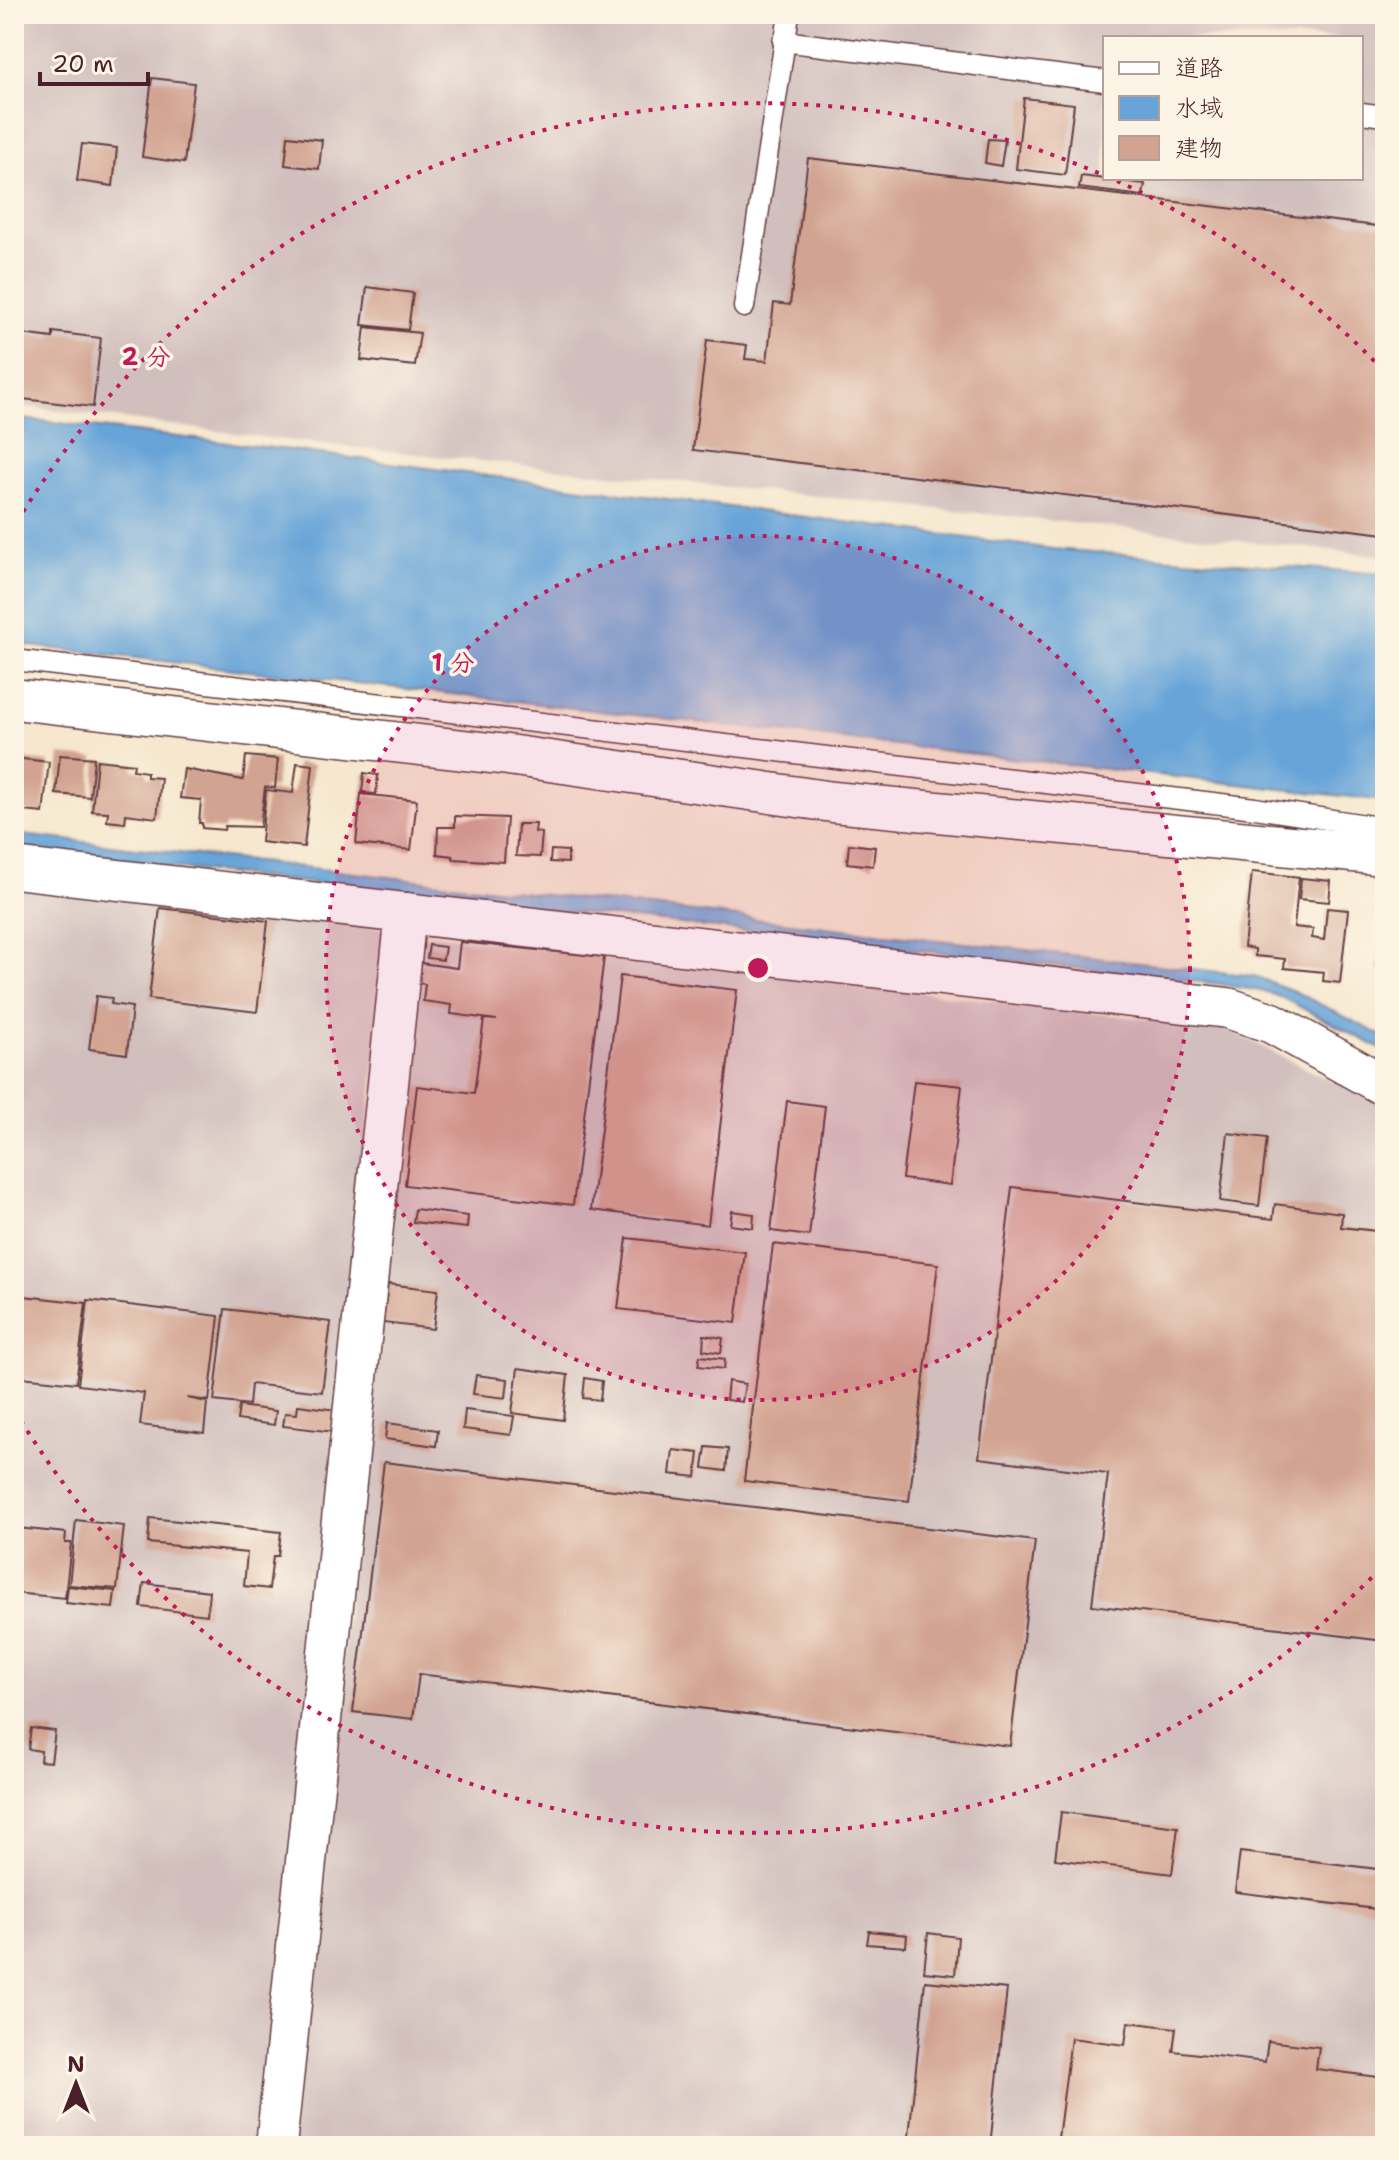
<svg xmlns="http://www.w3.org/2000/svg" width="1399" height="2160" font-family="'Shantell Sans','Klee One',sans-serif">
<style>
.industrial{fill:#d1bfbd;fill-rule:evenodd}
.water{fill:#68a4d8;stroke:#596282;stroke-width:2}
.building{fill:#d2a391}
.lines{fill:none;stroke-linecap:round;stroke-linejoin:round}
.lane-casing{stroke:#643d43;stroke-width:23}
.street-casing{stroke:#643d43;stroke-width:43}
.lane{stroke:#fff;stroke-width:20}
.street{stroke:#fff;stroke-width:40}
.ring{fill:none;stroke:#c2185b;stroke-width:4;stroke-dasharray:4 8}
.centre{fill:#c2185b;stroke:#fcf5e5;stroke-width:4}
.ring-label{font-size:24px;text-anchor:middle;font-weight:bold;fill:#c2185b;stroke:#fcf5e5;stroke-width:7;stroke-linejoin:round;paint-order:stroke}
</style>
<rect width="100%" height="100%" fill="#fcf5e5"/>
<filter id="ink" filterUnits="userSpaceOnUse"><feTurbulence type="fractalNoise" baseFrequency=".0125" numOctaves="2"/><feDisplacementMap in="SourceGraphic" scale="16" xChannelSelector="R" yChannelSelector="G"/><feConvolveMatrix kernelMatrix="1 2 1 2 8 2 1 2 1" color-interpolation-filters="sRGB"/></filter>
<filter id="wash" filterUnits="userSpaceOnUse"><feTurbulence type="fractalNoise" baseFrequency=".006" numOctaves="4" result="noise"/><feDisplacementMap in="SourceGraphic" scale="32" xChannelSelector="R" yChannelSelector="G"/><feGaussianBlur stdDeviation="1.8" result="paint"/><feColorMatrix in="noise" values="0 0 0 0 0 0 0 0 0 0 0 0 0 0 0 0 0 1.4 0 .05"/><feComposite in="paint" operator="in"/></filter>
<g filter="url(#wash)">
<rect width="100%" height="100%" fill="#f6e7ce"/>
<!-- industrial -->
<g class="industrial">
<path d="M14 14H1385V556L293 441 14 405ZM1105 38H1361V178H1105Z"/>
<path d="M14 885 388 929 263 2146H14Z"/>
<path d="M430 934 1226 1029 1385 1107V2146H291L418 941Z"/>
</g>
<!-- water -->
<g class="water">
<path d="M14 418 290 450 1053 549 1385 574V801L14 644Z"/>
<path d="M14 834 1254 976 1294 991 1385 1037V1051L1283 998 1266 992 1220 984 14 850Z"/>
</g>
<g id="blocks">
<!-- building -->
<g class="building">
<path d="M152 78 194 83 184 163 142 157Z"/>
<path d="M1024 98 1074 104 1065 175 1016 169Z"/>
<path d="M288 136 322 140 319 169 285 165Z"/>
<path d="M988 139 1005 140 1001 166 985 163Z"/>
<path d="M82 144 117 148 113 186 77 181Z"/>
<path d="M808 158 1385 227V534L693 450 707 340 747 345 745 359 767 361 774 303 790 305Z"/>
<path d="M1081 176 1145 184 1143 196 1079 188Z"/>
<path d="M367 287 413 293 408 330 362 325Z"/>
<path d="M365 327 420 333 415 366 361 360Z"/>
<path d="M53 332 101 338 93 407 14 398V333L53 338Z"/>
<path d="M60 755 94 758 90 797 56 794Z"/>
<path d="M246 756 278 759 275 788 265 787 260 827 225 826 224 830 202 828V823H199L201 800 180 798 184 769 243 780Z"/>
<path d="M14 758 49 762 43 813 14 810Z"/>
<path d="M97 760 134 764 133 770 147 772V777L161 778 157 818 126 814 125 823 107 821 108 812 92 811Z"/>
<path d="M297 763 313 765 304 847 261 842 266 790 293 793Z"/>
<path d="M364 773 378 775 376 794 362 793Z"/>
<path d="M361 794 417 800 411 850 356 844Z"/>
<path d="M455 816 507 818 504 862 453 859V856L437 854 438 827H455Z"/>
<path d="M518 824H536L535 832 542 833 540 857 516 856Z"/>
<path d="M849 844 875 847 873 866 847 863Z"/>
<path d="M551 850 568 851V863L550 862Z"/>
<path d="M1252 872 1299 877 1294 927 1313 929 1312 938 1324 940 1327 908 1348 910 1340 983 1323 981 1324 972 1284 968 1285 959 1255 956V949L1244 947Z"/>
<path d="M1301 878 1331 881 1329 902 1299 899Z"/>
<path d="M160 908 268 921 257 1012 149 999Z"/>
<path d="M1383 913H1385V971H1377Z"/>
<path d="M460 942 604 957 573 1205 405 1185 417 1086 474 1093 484 1019 497 1020 451 1014 452 1005 423 1001 425 984 418 983 420 963 457 968Z"/>
<path d="M429 945 445 947 443 960 427 958Z"/>
<path d="M620 976 737 990 708 1225 591 1210Z"/>
<path d="M96 996 112 998 111 1004 132 1007 127 1054 89 1049Z"/>
<path d="M914 1081 962 1086 950 1185 902 1179Z"/>
<path d="M787 1101 825 1106 809 1236 771 1231Z"/>
<path d="M1228 1133 1267 1138 1259 1206 1220 1201Z"/>
<path d="M1012 1187 1273 1219 1275 1204 1342 1213 1341 1227 1385 1232V1641L1092 1605 1108 1474 979 1458Z"/>
<path d="M415 1209 468 1216 467 1228 413 1222Z"/>
<path d="M732 1211 754 1214 753 1228 730 1225Z"/>
<path d="M627 1238 745 1252 736 1323 618 1309Z"/>
<path d="M773 1244 938 1264 909 1501 744 1481Z"/>
<path d="M388 1284 438 1290 433 1329 383 1323Z"/>
<path d="M14 1295 86 1303 76 1383 22 1377 20 1394 14 1393Z"/>
<path d="M88 1300 219 1316 209 1401 187 1398 207 1402 204 1433 140 1425 144 1393 78 1385Z"/>
<path d="M225 1309 331 1322 322 1392 251 1384 249 1405 214 1401Z"/>
<path d="M704 1335 723 1338 721 1353 703 1350Z"/>
<path d="M700 1356 725 1359 724 1369 698 1366Z"/>
<path d="M518 1368 568 1375 563 1420 512 1413Z"/>
<path d="M476 1375 508 1379 506 1398 473 1394Z"/>
<path d="M585 1378 602 1381 600 1400 583 1398Z"/>
<path d="M728 1381 745 1384 742 1402 726 1400Z"/>
<path d="M298 1405 337 1410 334 1432 283 1426 285 1413 297 1414Z"/>
<path d="M239 1406 276 1411 274 1425 237 1420Z"/>
<path d="M465 1410 514 1416 511 1435 463 1429Z"/>
<path d="M387 1423 438 1430 436 1446 385 1439Z"/>
<path d="M706 1447 728 1449 726 1471 703 1468Z"/>
<path d="M673 1450 699 1453 696 1477 670 1474Z"/>
<path d="M384 1462 1035 1541 1010 1746 419 1674 413 1719 353 1712Z"/>
<path d="M150 1518 281 1532 278 1556H273L269 1589 244 1586 247 1553 148 1543Z"/>
<path d="M76 1520 124 1526 117 1589 69 1585Z"/>
<path d="M17 1528 66 1533 65 1543H71L65 1598 14 1593Z"/>
<path d="M144 1583 209 1591 207 1615 141 1607Z"/>
<path d="M68 1586 115 1591 113 1608 66 1603Z"/>
<path d="M31 1728 55 1731 51 1762 40 1761 41 1751 28 1749Z"/>
<path d="M1061 1812 1178 1827 1172 1874 1055 1859Z"/>
<path d="M1240 1852 1385 1870V1910L1235 1892Z"/>
<path d="M869 1931 907 1935 906 1947 867 1944Z"/>
<path d="M928 1933 958 1937 955 1975 924 1972Z"/>
<path d="M925 1981 1007 1989 990 2146H908Z"/>
<path d="M1128 2022 1176 2028 1173 2051 1265 2062 1268 2041 1319 2047 1316 2069 1385 2078V2146H1057L1071 2038 1125 2045Z"/>
</g>
</g>
</g>
<g filter="url(#ink)">
<use href="#blocks" fill-opacity="0" stroke="#643d43" stroke-width="2"/>
<g class="lines">
<defs>
<g id="lane">
<path d="M783 41 1105 81"/>
<path d="M1361 113 1385 116"/>
<path d="M744 307 789 14"/>
<path d="M14 660 1255 808 1385 828"/>
</g>
<g id="street">
<path d="M14 699 508 755 833 802 1385 855"/>
<path d="M14 868 1228 1008 1272 1023 1385 1086"/>
<path d="M276 2146 406 913"/>
</g>
</defs>
<!-- lane casing -->
<use href="#lane" class="lane-casing"/>
<!-- street casing -->
<use href="#street" class="street-casing"/>
<!-- lane -->
<use href="#lane" class="lane"/>
<!-- street -->
<use href="#street" class="street"/>
</g>
</g>
<!-- distance rings -->
<circle cx="758" cy="968" r="432" fill="#c2185b" fill-opacity=".12"/>
<g class="ring">
<circle cx="758" cy="968" r="432"/>
<path d="M1380 1569A865 865 0 0 1 17 1414M17 522A865 865 0 0 1 1103 175M1117 181A865 865 0 0 1 1380 367"/>
</g>
<circle cx="758" cy="968" r="12" class="centre"/>
<g class="ring-label">
<text x="146" y="365">2 分</text>
<text x="453" y="671">1 分</text>
</g>
<!-- margin -->
<rect width="1399" height="2160" fill="none" stroke="#fcf5e5" stroke-width="48"/>
<!-- legend -->
<rect x="1103" y="36" width="260" height="144" fill="#fcf5e5" stroke="#b59f9b" stroke-width="2"/>
<rect x="1119" y="62" width="40" height="12" fill="#ffffff" stroke="#b59f9b" stroke-width="2"/>
<text x="1175" y="76" font-size="24" fill="#4a1f2b">道路</text>
<rect x="1119" y="96" width="40" height="24" fill="#68a4d8" stroke="#b59f9b" stroke-width="2"/>
<text x="1175" y="116" font-size="24" fill="#4a1f2b">水域</text>
<rect x="1119" y="136" width="40" height="24" fill="#d2a391" stroke="#b59f9b" stroke-width="2"/>
<text x="1175" y="156" font-size="24" fill="#4a1f2b">建物</text>
<!-- north arrow -->
<g transform="translate(76 2084)" stroke="#fcf5e5" stroke-width="6" paint-order="stroke">
<path d="M0-6L14 30L0 20L-14 30Z" fill="#4a1f2b"/>
<text y="-12" font-size="22" font-weight="bold" text-anchor="middle" fill="#4a1f2b">N</text>
</g>
<!-- scale -->
<path d="M40 72v12h108v-12" fill="none" stroke="#4a1f2b" stroke-width="4"/>
<text x="52" y="72" font-size="24" fill="#4a1f2b" stroke="#fcf5e5" stroke-width="6" paint-order="stroke">20 m</text>
</svg>
